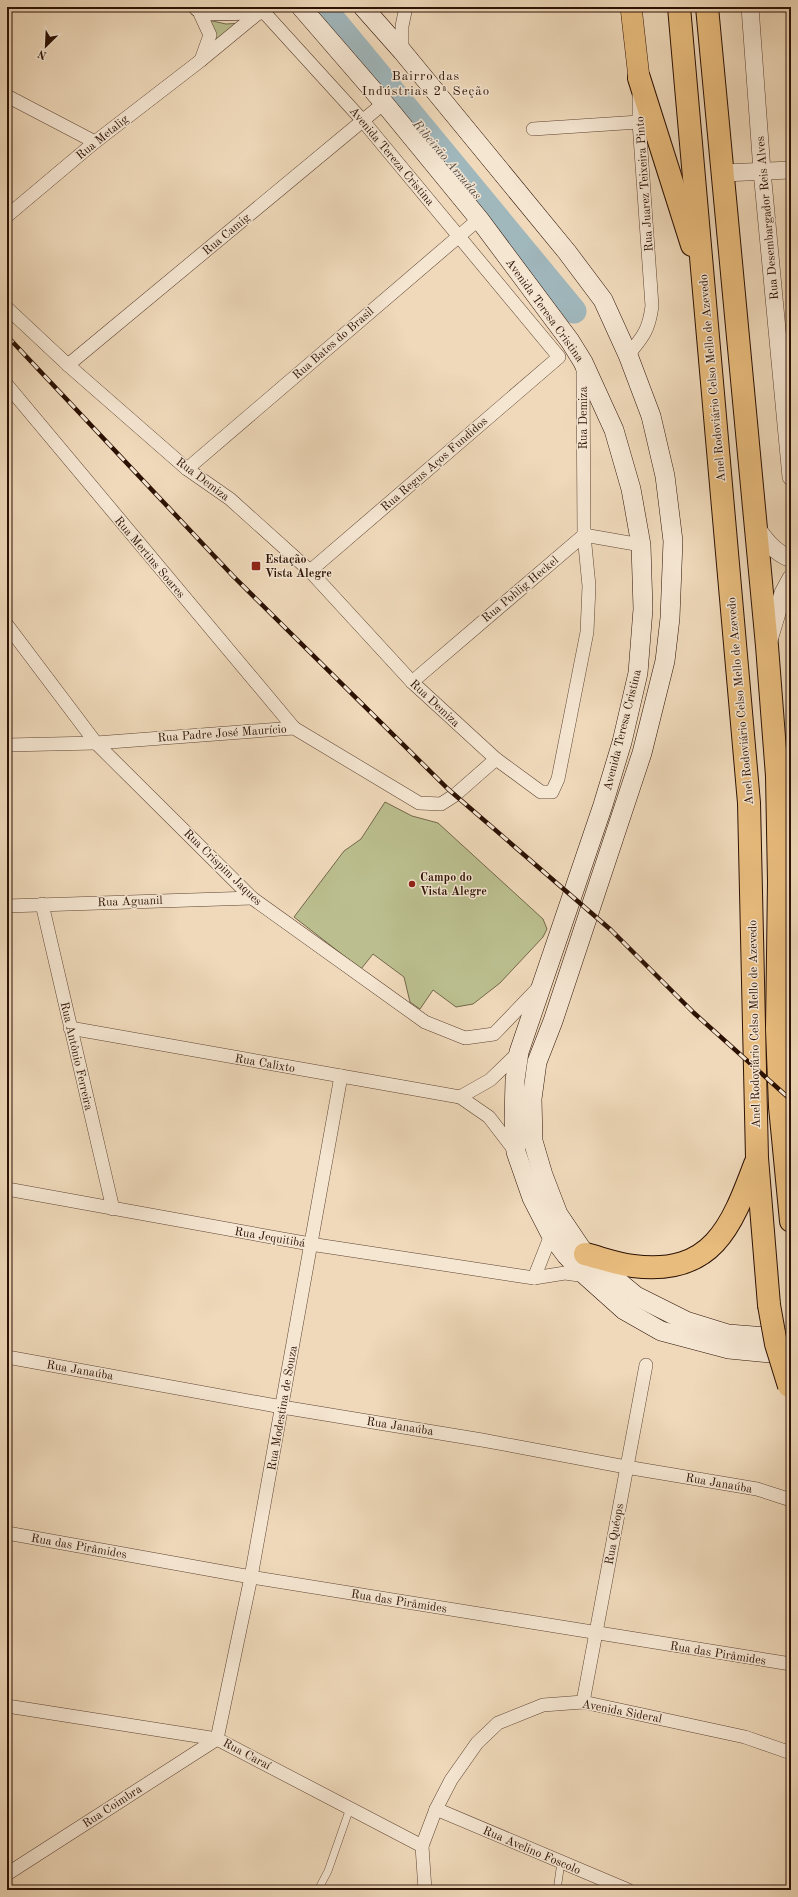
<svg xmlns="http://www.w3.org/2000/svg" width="798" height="1897" font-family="'Old Standard TT',serif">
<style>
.green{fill:#bbbf8f;stroke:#74684a}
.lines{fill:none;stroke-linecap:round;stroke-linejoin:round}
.river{stroke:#a0b7bc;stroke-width:25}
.service-casing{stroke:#5d4332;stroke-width:8}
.minor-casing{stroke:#5d4332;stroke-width:14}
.tertiary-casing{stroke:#5d4332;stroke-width:18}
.secondary-casing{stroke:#2c1104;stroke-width:20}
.primary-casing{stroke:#2c1104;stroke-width:22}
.motorway-casing{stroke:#2c1104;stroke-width:24}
.service{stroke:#f5e6d2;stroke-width:7}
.minor{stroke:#f5e6d2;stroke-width:13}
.tertiary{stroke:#f5e6d2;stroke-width:17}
.secondary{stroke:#f5e6d2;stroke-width:19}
.primary{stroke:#e8bc7d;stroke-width:21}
.motorway{stroke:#e8bc7d;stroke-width:22}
.rail-casing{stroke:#2c1104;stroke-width:4.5}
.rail{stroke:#f5e6d2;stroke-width:3;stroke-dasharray:9;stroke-linecap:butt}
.motorway-bridge-casing{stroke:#2c1104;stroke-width:24;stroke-linecap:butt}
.motorway-bridge{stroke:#e8bc7d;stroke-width:22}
.poi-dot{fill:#8f2418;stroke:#f5e6d2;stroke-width:1.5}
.labels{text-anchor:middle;stroke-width:3;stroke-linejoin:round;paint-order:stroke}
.street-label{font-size:12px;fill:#2c1104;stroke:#f5e6d2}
.poi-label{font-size:12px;font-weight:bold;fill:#2c1104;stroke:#f5e6d2;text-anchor:start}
.neighbourhood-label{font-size:13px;letter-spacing:1px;fill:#2c1104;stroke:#f5e6d2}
.water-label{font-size:13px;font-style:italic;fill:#554b44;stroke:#f5e6d2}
</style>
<rect width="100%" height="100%" fill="#efd9ba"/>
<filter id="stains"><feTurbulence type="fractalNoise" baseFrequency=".005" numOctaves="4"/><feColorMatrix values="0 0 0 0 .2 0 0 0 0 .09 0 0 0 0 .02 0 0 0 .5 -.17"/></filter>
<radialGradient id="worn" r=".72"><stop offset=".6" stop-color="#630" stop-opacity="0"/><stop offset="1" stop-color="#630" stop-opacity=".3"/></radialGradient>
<!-- green -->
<g class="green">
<path d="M208 20 226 24 243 23 210 49Z"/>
<path d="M385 802 412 816 438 823 543 919 547 929 543 937 500 983 473 1004 456 1007 433 990 420 1009 410 1002 404 977 373 954 361 969 294 917 344 851 361 839Z"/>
</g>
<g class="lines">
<!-- river -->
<path class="river" d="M323 7 574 311"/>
<defs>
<g id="service">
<path d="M318 1890 328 1871 350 1808"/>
<path d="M557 1890 561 1862"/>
</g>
<g id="minor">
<path d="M197 7 210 35 201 60"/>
<path d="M402 51V26L406 7"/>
<path d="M7 96 95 142"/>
<path d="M533 129 639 122"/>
<path d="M7 216 95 142 200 61 262 10 363 121 559 357 310 571"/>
<path d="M7 308 68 365 187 469 230 499 310 571 412 682 496 759 541 792H552L558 779 587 632 589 586 584 535 583 367"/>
<path d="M628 355C643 337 649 330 652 306L639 122V96"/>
<path d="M68 365 384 103"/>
<path d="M7 385 294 728"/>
<path d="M187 469 479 219"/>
<path d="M584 535 641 545"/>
<path d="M7 625 96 743 252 898 425 1022 465 1038 494 1034 539 987"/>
<path d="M412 682 584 535"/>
<path d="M7 745 96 743 294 728 419 803 441 804 455 795 496 759"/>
<path d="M42 904 113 1209"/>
<path d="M7 906 252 898"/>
<path d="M70 1028 460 1097 489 1117 515 1151"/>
<path d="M460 1097 490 1080 519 1052"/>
<path d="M7 1189 310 1244 534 1278 565 1273 586 1276"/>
<path d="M534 1278 551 1235"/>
<path d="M7 1357 282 1407 482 1440 626 1467 757 1489 791 1500"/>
<path d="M7 1533 251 1577 791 1664"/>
<path d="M583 1702 646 1365"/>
<path d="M7 1706 217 1739 422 1846"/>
<path d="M436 1809 628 1890"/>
<path d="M7 1874 217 1739 251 1577 341 1076"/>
<path d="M425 1890 422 1846 436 1809 451 1780 477 1743 498 1723 543 1705 583 1702 745 1737 791 1753"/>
</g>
<g id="tertiary">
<path d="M750 7 762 171 791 477"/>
<path d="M723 173 791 170"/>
<path d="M756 527C766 541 774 552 791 559"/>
<path d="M769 640 783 593 791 578"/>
</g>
<g id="secondary">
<path d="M198 7 212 11 262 10 265 7"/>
<path d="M301 7 384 103 479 219 570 341 583 362 614 430 631 489 641 545 643 609 638 673 622 742 603 805 519 1052 515 1080 514 1120 516 1152 532 1198 551 1235 566 1255 586 1276 624 1310 661 1331 729 1349 791 1355"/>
<path d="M363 7 402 51 567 252 603 300 628 355 651 416 665 476 673 541 670 618 665 661 642 753 553 1021 537 1062 532 1099 533 1141 543 1175 558 1214 585 1254 636 1296 686 1321 728 1334 791 1339"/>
</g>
<path id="primary" d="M631 7 639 78"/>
<g id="motorway">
<path d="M679 7 749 803 757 1158 769 1305"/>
<path d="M707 7 767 646 777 776 779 882 777 1029 780 1107 791 1221"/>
<path d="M639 78 692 245"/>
<path d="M585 1254C601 1258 617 1264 633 1266 712 1276 731 1228 755 1164"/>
</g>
</defs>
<!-- service casing -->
<use href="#service" class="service-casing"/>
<!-- minor casing -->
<use href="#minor" class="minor-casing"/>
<!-- tertiary casing -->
<use href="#tertiary" class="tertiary-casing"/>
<!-- secondary casing -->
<use href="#secondary" class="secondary-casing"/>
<!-- primary casing -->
<use href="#primary" class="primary-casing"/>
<!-- motorway casing -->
<use href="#motorway" class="motorway-casing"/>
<!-- service -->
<use href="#service" class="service"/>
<!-- minor -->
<use href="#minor" class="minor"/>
<!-- tertiary -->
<use href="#tertiary" class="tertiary"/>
<!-- secondary -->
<use href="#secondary" class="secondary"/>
<!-- primary -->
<use href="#primary" class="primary"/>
<!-- motorway -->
<use href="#motorway" class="motorway"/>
<defs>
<path id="rail" d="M7 336 233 576 448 789 611 930 694 1013 791 1100"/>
</defs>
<!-- rail casing -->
<use href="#rail" class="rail-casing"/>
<!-- rail -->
<use href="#rail" class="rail"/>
<defs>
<path id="motorway-bridge" d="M769 1305 776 1344 789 1386"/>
</defs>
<!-- motorway-bridge casing -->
<use href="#motorway-bridge" class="motorway-bridge-casing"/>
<!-- motorway-bridge -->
<use href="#motorway-bridge" class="motorway-bridge"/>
</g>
<!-- markers -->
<g class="poi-dot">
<rect x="251" y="561" width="10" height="10" rx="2"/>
<circle cx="412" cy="884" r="4"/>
</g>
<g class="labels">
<!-- street labels -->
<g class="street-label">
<text transform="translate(102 137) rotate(-39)" y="4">Rua Metalig</text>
<text transform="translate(392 156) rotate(50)" y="4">Avenida Tereza Cristina</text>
<text transform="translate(644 184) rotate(-94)" y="4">Rua Juarez Teixeira Pinto</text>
<text transform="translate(767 218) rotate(-95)" y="4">Rua Desembargador Reis Alves</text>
<text transform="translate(226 234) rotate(-40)" y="4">Rua Camig</text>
<text transform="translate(545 310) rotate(54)" y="4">Avenida Teresa Cristina</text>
<text transform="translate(333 343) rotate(-41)" y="4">Rua Bates do Brasil</text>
<text transform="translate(712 378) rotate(-95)" y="4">Anel Rodoviário Celso Mello de Azevedo</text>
<text transform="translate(583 418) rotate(-90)" y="4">Rua Demiza</text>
<text transform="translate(434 464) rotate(-41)" y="4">Rua Regus Aços Fundidos</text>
<text transform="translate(203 479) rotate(37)" y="4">Rua Demiza</text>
<text transform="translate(150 557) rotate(50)" y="4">Rua Mertins Soares</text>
<text transform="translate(520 589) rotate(-40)" y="4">Rua Pohlig Heckel</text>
<text transform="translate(740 701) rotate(-95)" y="4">Anel Rodoviário Celso Mello de Azevedo</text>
<text transform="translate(435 703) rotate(43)" y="4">Rua Demiza</text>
<text transform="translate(622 730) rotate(-76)" y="4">Avenida Teresa Cristina</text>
<text transform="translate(222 733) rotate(-4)" y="4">Rua Padre José Maurício</text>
<text transform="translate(223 867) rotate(44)" y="4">Rua Crispim Jaques</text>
<text transform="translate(130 901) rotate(-2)" y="4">Rua Aguanil</text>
<text transform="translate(754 1024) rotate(-91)" y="4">Anel Rodoviário Celso Mello de Azevedo</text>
<text transform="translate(77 1056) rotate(77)" y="4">Rua Antônio Ferreira</text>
<text transform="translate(265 1063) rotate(10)" y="4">Rua Calixto</text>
<text transform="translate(270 1237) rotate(10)" y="4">Rua Jequitibá</text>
<text transform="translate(80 1370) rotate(10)" y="4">Rua Janaúba</text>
<text transform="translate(282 1408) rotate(-80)" y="4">Rua Modestina de Souza</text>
<text transform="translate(400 1426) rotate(9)" y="4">Rua Janaúba</text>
<text transform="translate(719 1483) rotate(10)" y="4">Rua Janaúba</text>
<text transform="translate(614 1534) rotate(-80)" y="4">Rua Quéops</text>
<text transform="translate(79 1546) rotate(10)" y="4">Rua das Pirâmides</text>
<text transform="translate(399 1601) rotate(9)" y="4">Rua das Pirâmides</text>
<text transform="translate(718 1653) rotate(9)" y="4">Rua das Pirâmides</text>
<text transform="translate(622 1711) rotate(11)" y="4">Avenida Sideral</text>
<text transform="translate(247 1754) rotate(28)" y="4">Rua Caraí</text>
<text transform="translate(112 1806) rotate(-33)" y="4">Rua Coimbra</text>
<text transform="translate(532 1850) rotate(23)" y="4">Rua Avelino Foscolo</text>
</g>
<!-- poi labels -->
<g class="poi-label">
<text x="265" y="563">Estação<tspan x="265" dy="14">Vista Alegre</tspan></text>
<text x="420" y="881">Campo do<tspan x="420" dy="14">Vista Alegre</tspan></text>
</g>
<!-- neighbourhood labels -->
<g class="neighbourhood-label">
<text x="426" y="80">Bairro das<tspan x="426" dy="15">Indústrias 2ª Seção</tspan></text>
</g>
<!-- water labels -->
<g class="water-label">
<text transform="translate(448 159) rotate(50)" y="5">Ribeirão Arrudas</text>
</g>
</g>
<!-- margin -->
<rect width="798" height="1897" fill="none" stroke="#efd9ba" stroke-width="24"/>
<rect x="8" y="8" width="782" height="1881" fill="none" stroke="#2c1104" stroke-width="2"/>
<rect x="12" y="12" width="774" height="1873" fill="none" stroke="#2c1104"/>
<!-- north arrow -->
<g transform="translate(46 46) rotate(204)" stroke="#f5e6d2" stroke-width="3" paint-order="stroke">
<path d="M0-3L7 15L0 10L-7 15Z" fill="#2c1104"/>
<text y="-6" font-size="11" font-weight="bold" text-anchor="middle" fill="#2c1104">N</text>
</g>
<rect width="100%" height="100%" filter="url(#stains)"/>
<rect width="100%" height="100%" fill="url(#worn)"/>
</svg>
